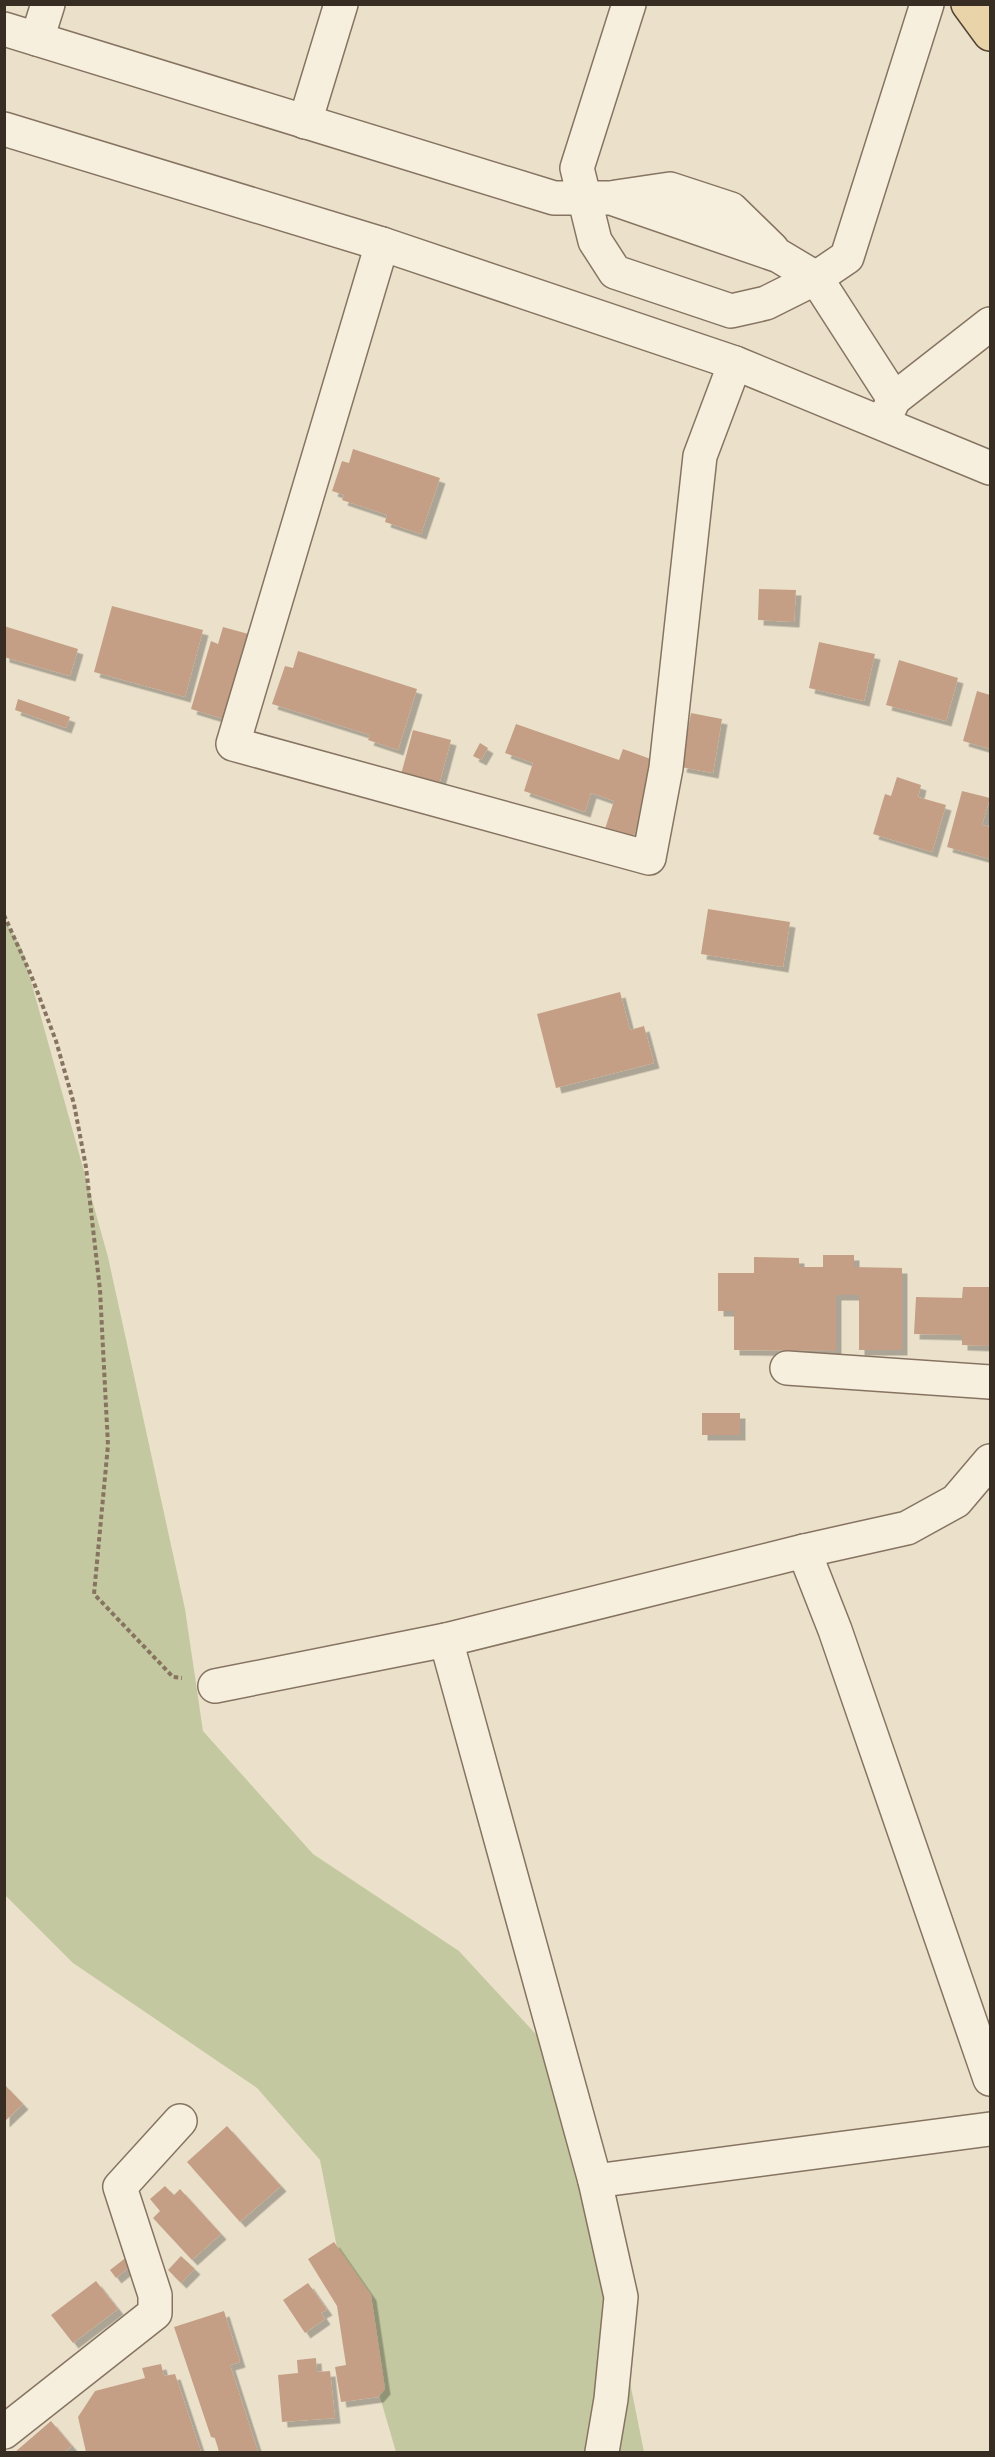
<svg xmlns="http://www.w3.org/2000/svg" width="995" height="2457" font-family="Literata,serif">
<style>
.green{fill:#c4c8a0}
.building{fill:#c49f86;filter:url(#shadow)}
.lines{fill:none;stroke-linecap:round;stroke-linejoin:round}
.minor-casing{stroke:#867461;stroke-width:36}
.major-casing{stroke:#544334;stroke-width:36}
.path{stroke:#867461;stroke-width:4;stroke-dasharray:4.5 3;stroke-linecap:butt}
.minor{stroke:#f6efde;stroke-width:33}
.major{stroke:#e8d4a8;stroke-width:33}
</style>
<defs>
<filter id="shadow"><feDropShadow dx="5.5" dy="5.5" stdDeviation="0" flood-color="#0004"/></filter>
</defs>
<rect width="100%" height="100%" fill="#ebe1cb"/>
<!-- green -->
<path class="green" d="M4 919 22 949 108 1257 185 1609 203 1731 313 1854 459 1951 581 2083 603 2248 644 2452H396L338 2253 320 2160 257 2088 73 1963 5 1895Z"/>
<!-- building -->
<g class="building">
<path d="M353 449 440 478 421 534 385 522 387 515 342 500 344 495 332 491 342 461 349 463Z"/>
<path d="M759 589 796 590 794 622 758 620Z"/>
<path d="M112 606 203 630 185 697 94 672Z"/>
<path d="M4 626 78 649 70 676 4 657Z"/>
<path d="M223 627 252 635 227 720 191 709 211 641 218 644Z"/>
<path d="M819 642 875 654 864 701 809 688Z"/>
<path d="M298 651 417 689 398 750 368 740 370 735 272 704 285 666 293 668Z"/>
<path d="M899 660 958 678 946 721 886 705Z"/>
<path d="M977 691 990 695V749L963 741Z"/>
<path d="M18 699 70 717 66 728 15 710Z"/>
<path d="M691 713 722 719 713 773 681 767Z"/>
<path d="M516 724 619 760 623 749 659 762 633 838 605 829 614 801 591 793 585 812 524 791 533 763 505 753Z"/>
<path d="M413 730 451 740 437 792 399 782Z"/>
<path d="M480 743 488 748 481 760 473 756Z"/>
<path d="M897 777 921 785 918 797 946 805 932 852 873 834 885 794 891 796Z"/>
<path d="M962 791 990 798 982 825 990 827V859L947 847Z"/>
<path d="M708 909 790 922 783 967 701 954Z"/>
<path d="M620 992 630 1030 644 1026 654 1063 556 1088 537 1014Z"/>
<path d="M823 1255H854V1267L902 1268V1350H859V1295H836V1351L734 1350V1311H718V1273H754V1257L799 1258V1267H823Z"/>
<path d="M963 1287H990V1346L962 1345V1335L914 1334 916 1297 962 1298Z"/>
<rect x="702" y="1413" width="38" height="22"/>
<path d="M4 2084 23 2104 4 2122Z"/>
<path d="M227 2126 281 2186 240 2222 187 2162Z"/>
<path d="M165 2186 174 2195 180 2189 221 2234 192 2260 153 2218 160 2211 150 2199Z"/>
<path d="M334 2242 371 2295 385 2389 378 2397 341 2402 335 2367 346 2365 337 2306 308 2259Z"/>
<path d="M128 2256 133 2264 116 2278 110 2270Z"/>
<path d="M181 2256 195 2269 181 2283 168 2270Z"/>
<path d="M96 2281 118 2309 73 2343 51 2315Z"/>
<path d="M308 2283 327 2310 321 2313 325 2319 305 2333 283 2300Z"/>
<path d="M224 2311 240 2362 230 2365 258 2452H219L215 2438 211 2437 174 2327Z"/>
<path d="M316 2358 317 2372 330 2371 335 2418 282 2422 278 2375 298 2373 297 2360Z"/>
<path d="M161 2364 164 2376 175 2374 201 2452H86L78 2417 95 2391 145 2378 142 2368Z"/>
<path d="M51 2421 72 2446 64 2452H15Z"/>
</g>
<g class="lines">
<defs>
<g id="minor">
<path d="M629 4 577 168 595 241 615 272 731 311 766 303 816 278 847 257 927 4"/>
<path d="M4 29 554 198H611L779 256 816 278 894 399"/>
<path d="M37 39 48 4"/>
<path d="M305 122 341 4"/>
<path d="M4 129 382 244 735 363 990 468"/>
<path d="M616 197 670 189 731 209 772 249"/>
<path d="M382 244 233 744 649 858 666 768 700 456 735 363"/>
<path d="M884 420 894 399 990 324"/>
<path d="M787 1368 990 1382"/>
<path d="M804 1551 835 1630 990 2079"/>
<path d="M215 1686 446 1640"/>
<path d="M595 2181 990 2129"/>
<path d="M4 2432 155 2313V2295L120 2187 180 2121"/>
<path d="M602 2452 611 2399 621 2297 595 2181 446 1640 804 1551 907 1528 956 1501 990 1461"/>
</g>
<path id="major" d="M968 4 990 34"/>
</defs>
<!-- minor casing -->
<use href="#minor" class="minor-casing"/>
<!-- major casing -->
<use href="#major" class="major-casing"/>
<!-- path -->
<path class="path" d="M4 915 31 975 56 1041 74 1104 86 1167 100 1290 108 1445 94 1594 173 1677 182 1678"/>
<!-- minor -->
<use href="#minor" class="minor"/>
<!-- major -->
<use href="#major" class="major"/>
</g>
<!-- border -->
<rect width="995" height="2457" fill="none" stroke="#382d23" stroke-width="12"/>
</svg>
